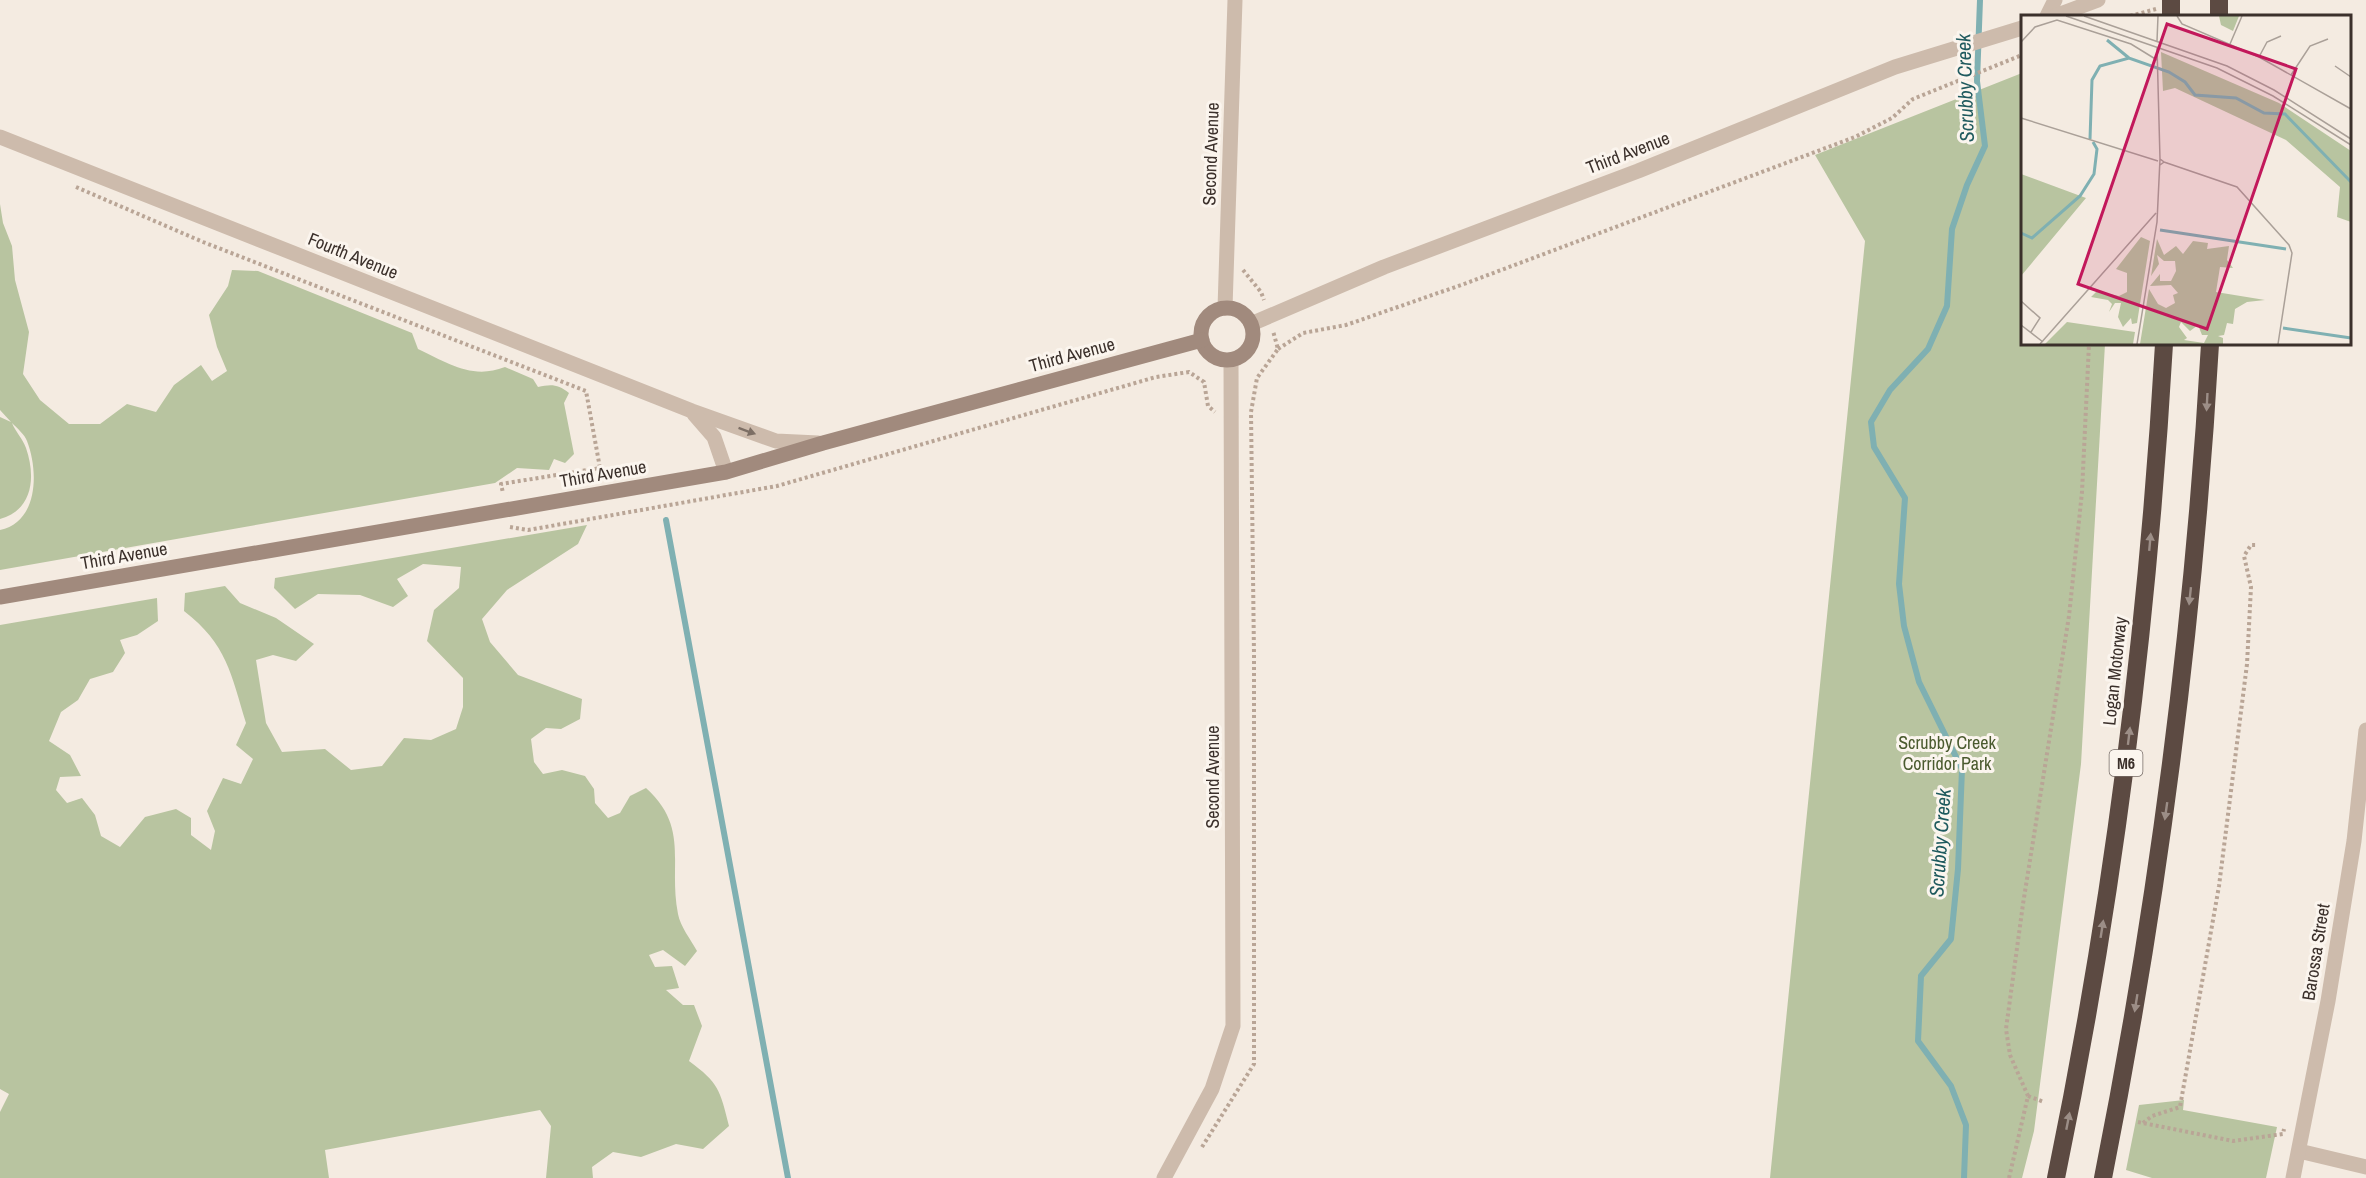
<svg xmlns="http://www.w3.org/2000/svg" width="2366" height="1178" font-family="'Archivo Narrow',sans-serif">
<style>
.green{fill:#b8c4a0}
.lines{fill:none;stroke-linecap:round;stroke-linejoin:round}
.stream{stroke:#7fb0b2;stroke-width:6}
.path{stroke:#b9a596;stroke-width:4;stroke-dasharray:3 3;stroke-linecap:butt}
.minor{stroke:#cdbbac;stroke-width:15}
.tertiary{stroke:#cdbbac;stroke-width:15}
.secondary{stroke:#a18a7d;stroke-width:15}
.motorway{stroke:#5c4a42;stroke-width:18}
.motorway-bridge{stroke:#5c4a42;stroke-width:18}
.oneway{fill:#9c8e87}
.oneway2{fill:#7d6f65}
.labels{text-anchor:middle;stroke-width:6;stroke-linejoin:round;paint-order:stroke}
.shield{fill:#fbf5ee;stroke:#756b66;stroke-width:1.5}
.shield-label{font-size:16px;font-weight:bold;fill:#3b302b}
.street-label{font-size:18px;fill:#3b302b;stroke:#fbf5ee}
.park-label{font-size:18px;fill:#4a5a2e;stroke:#fbf5ee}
.water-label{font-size:20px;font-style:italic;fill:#1f5a5e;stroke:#fbf5ee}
.inset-river{fill:none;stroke:#7fb0b2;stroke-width:3}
.inset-road{fill:none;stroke:#aaa098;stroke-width:1.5}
.view{fill:#c2185b;fill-opacity:0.15;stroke:#c2185b;stroke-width:3}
.inset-edge{fill:none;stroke:#3b302b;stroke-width:3}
</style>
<rect width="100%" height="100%" fill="#f4ebe1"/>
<!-- green -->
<g class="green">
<path d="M2022 73V344H2105L2081 764 2034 1131 2022 1178H1770L1865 241 1815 155Z"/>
<path d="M0 204 3 223 12 246 15 280 29 332 23 374 40 400 69 424H100L127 404 156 412 174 385 201 365 212 381 227 371 217 347 209 315 228 286 232 270 258 271 412 333 418 349C448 363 472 380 505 367L533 379 538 387C551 384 558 384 569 393L564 403 574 454 565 463 554 459 549 470 517 468 495 483 0 570V530C38 522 39 472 27 441 25 435 17 428 12 423 15 431 23 439 26 448 36 477 33 510 0 519V417L11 422 0 410Z"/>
<path d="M587 525 578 544 507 590 482 619 490 642 518 675 582 699 580 719 561 729 546 728 531 739 534 762 543 774 562 770 585 776 594 789 595 803 608 818 620 813 630 796 646 788C690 828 668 863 678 914 680 926 691 940 697 951L685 966 663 950 649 955 655 967 672 966 679 988 666 990 683 1005H694L702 1026 689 1061C719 1083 720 1090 729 1126L703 1149 676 1144 641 1157 613 1152 592 1167 593 1178H546L551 1126 540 1110 325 1150 329 1178H0V1112L9 1094 0 1089V625L157 598 158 621 137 635 120 640 125 653 113 672 90 679 78 700 61 712 49 741 70 755 81 776 60 777 56 790 67 803 82 798 95 815 101 836 120 847 145 817 176 809 191 818V835L211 850 215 831 207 811 223 778 241 784 253 759 236 745 246 723C231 674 227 644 184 611L185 593 225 586 240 603 276 618 314 644 296 661 273 655 256 660 266 723 282 752 325 749 351 770 382 766 404 738 431 740 456 729 463 707V678L427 641 434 610 459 588 461 567 423 564 397 579 408 596 393 607 360 595 318 594 295 609 274 588 275 578Z"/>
<path d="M2184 1100 2183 1110 2277 1127 2266 1178H2152L2126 1170 2139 1105Z"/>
</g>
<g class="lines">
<!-- stream -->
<g class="stream">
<path d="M666 520 788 1178"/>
<path d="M1964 1178 1966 1125 1951 1086 1918 1041 1921 976 1951 939 1958 869 1962 769 1919 682 1904 626 1899 584 1905 498 1874 447 1871 422 1890 390 1928 349 1947 306 1952 229 1967 185 1985 146 1977 81 1980 0"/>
</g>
<!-- path -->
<g class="path">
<path d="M2130 16 2156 9"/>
<path d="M76 187 203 242 586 391 600 468 501 484 503 493"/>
<path d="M1243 270 1261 292 1264 300"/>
<path d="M1278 349 1303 333 1346 325 1464 284 1855 137 1892 118 1913 99 2022 55"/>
<path d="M510 527 528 530 777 486 1156 377 1189 372 1204 382 1208 406 1215 412"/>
<path d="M2028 1096 2044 1102"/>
<path d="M2138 1122 2233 1141 2283 1134 2284 1129"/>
<path d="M2143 1123 2152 1116 2180 1107 2219 886 2247 664 2251 587 2244 556 2251 545H2257"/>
<path d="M1202 1147 1254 1064V655L1251 412 1257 378 1278 349 1273 331"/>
<path d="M2009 1178 2028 1096 2010 1055 2006 1029 2023 904 2069 616 2082 492 2089 344"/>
</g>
<!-- minor -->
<g class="minor">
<path d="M2047 16 2055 0"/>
<path d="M1225 308 1235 0"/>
<path d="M2299 1151 2366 1167"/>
<path d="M2293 1178 2328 1001 2354 841 2366 730"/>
</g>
<!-- tertiary -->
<g class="tertiary">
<path d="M2055 16 2098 0"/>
<path d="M0 137 692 411 776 441 818 443"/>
<path d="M1251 324 1384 267 1638 171 1895 67 2022 28"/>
<path d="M694 414 714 437 726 472"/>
<path d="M1164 1178 1212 1089 1233 1026 1231 360"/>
</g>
<!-- secondary -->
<g class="secondary">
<circle cx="1227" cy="334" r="26"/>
<path d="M0 597 726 472 823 443 1202 340"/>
</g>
<!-- motorway -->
<g class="motorway">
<path d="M2219 16V0"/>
<path d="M2056 1178C2113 903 2148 624 2164 344"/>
<path d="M2103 1178C2158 902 2194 624 2210 344"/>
</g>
<!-- motorway-bridge -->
<path class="motorway-bridge" d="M2171 0V16"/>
</g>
<!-- one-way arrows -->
<defs><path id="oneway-solid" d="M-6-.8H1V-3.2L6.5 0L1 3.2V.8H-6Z" transform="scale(1.5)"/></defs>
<g class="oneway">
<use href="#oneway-solid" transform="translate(2207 402) rotate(93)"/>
<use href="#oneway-solid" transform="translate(2150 542) rotate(-85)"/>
<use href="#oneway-solid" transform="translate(2190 596) rotate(96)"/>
<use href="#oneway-solid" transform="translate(2129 736) rotate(-83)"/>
<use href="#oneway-solid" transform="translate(2166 811) rotate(98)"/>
<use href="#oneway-solid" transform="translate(2102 929) rotate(-81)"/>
<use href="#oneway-solid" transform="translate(2136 1003) rotate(99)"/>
<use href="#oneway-solid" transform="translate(2068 1121) rotate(-79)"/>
</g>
<use class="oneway2" href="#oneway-solid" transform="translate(747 431) rotate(20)"/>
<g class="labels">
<!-- shield labels -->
<rect class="shield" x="2109.5" y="750" width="33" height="26" rx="4.5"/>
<g class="shield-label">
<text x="2126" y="769">M6</text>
</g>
<!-- street labels -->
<g class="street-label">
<text transform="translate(1628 153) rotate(-21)" y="6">Third Avenue</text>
<text transform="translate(1211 154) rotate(-88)" y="6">Second Avenue</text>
<text transform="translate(353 256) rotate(22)" y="6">Fourth Avenue</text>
<text transform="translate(1072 355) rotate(-15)" y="6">Third Avenue</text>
<text transform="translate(603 474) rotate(-10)" y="6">Third Avenue</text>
<text transform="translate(124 556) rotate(-10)" y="6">Third Avenue</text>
<text transform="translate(2115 671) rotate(-84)" y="6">Logan Motorway</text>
<text transform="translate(1213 777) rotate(-90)" y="6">Second Avenue</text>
<text transform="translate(2316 952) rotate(-81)" y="6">Barossa Street</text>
</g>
<!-- park labels -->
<g class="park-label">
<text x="1947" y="749">Scrubby Creek<tspan x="1947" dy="21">Corridor Park</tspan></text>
</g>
<!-- water labels -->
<g class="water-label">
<text transform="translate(1965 88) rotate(-92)" y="7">Scrubby Creek</text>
<text transform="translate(1940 843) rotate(-86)" y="7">Scrubby Creek</text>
</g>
</g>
<!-- overview -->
<g transform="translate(2021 15)">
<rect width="330" height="330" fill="#f4ebe1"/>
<path d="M198 1H218L212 16 200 10ZM140 37 258 88 330 136V207L316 202 319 172 265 125 154 73 142 76ZM0 159 65 183 0 261ZM120 222 129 226 116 308 111 309 110 303 102 312 97 302 100 288H94L88 297 91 289 87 285 70 282 76 276 98 281 106 277V258L95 254ZM136 224 143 240 155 231 162 239 172 226 187 228 186 234 208 231 206 245 212 253 199 252 195 277 244 285 226 287 214 294 212 309 206 308 203 320 197 321 202 323V329H119L128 274 137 289 145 293 154 288 152 280 157 278 150 270 129 271 139 259V266H150L155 256 154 246H143L136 240 138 249 130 261ZM160 307 169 316 177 310 181 320H187L183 328 163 325 166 323 158 312ZM46 307 114 317 112 329H24Z" fill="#b8c4a0" fill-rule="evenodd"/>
<path class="inset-river" d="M86 25 108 43M69 124 71 65 79 51 108 43 148 57 164 67 174 80 215 83 243 98 264 99 330 167M139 215 265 234M0 218 11 223 59 181 73 159 76 134 72 127M262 313 330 323"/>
<path class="inset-road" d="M45 1 196 53 252 81 330 130M63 1 206 51 253 75 330 124M156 1 161 9 238 42 330 94M136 26 137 1M0 27 14 12 36 5 110 29 136 45M209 29 221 1M136 32 139 144M238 42 246 27 260 21M314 51 330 62M270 60 289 31 307 24M0 103 137 146M143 147 216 172 268 230 271 238 257 329M0 286 19 303 10 317M0 310 22 327M19 329 135 198M116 329 136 207 139 144 143 147 139 150"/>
<path class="view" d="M146 9 275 54 186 314 57 269Z"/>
<rect width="330" height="330" class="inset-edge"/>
</g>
</svg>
